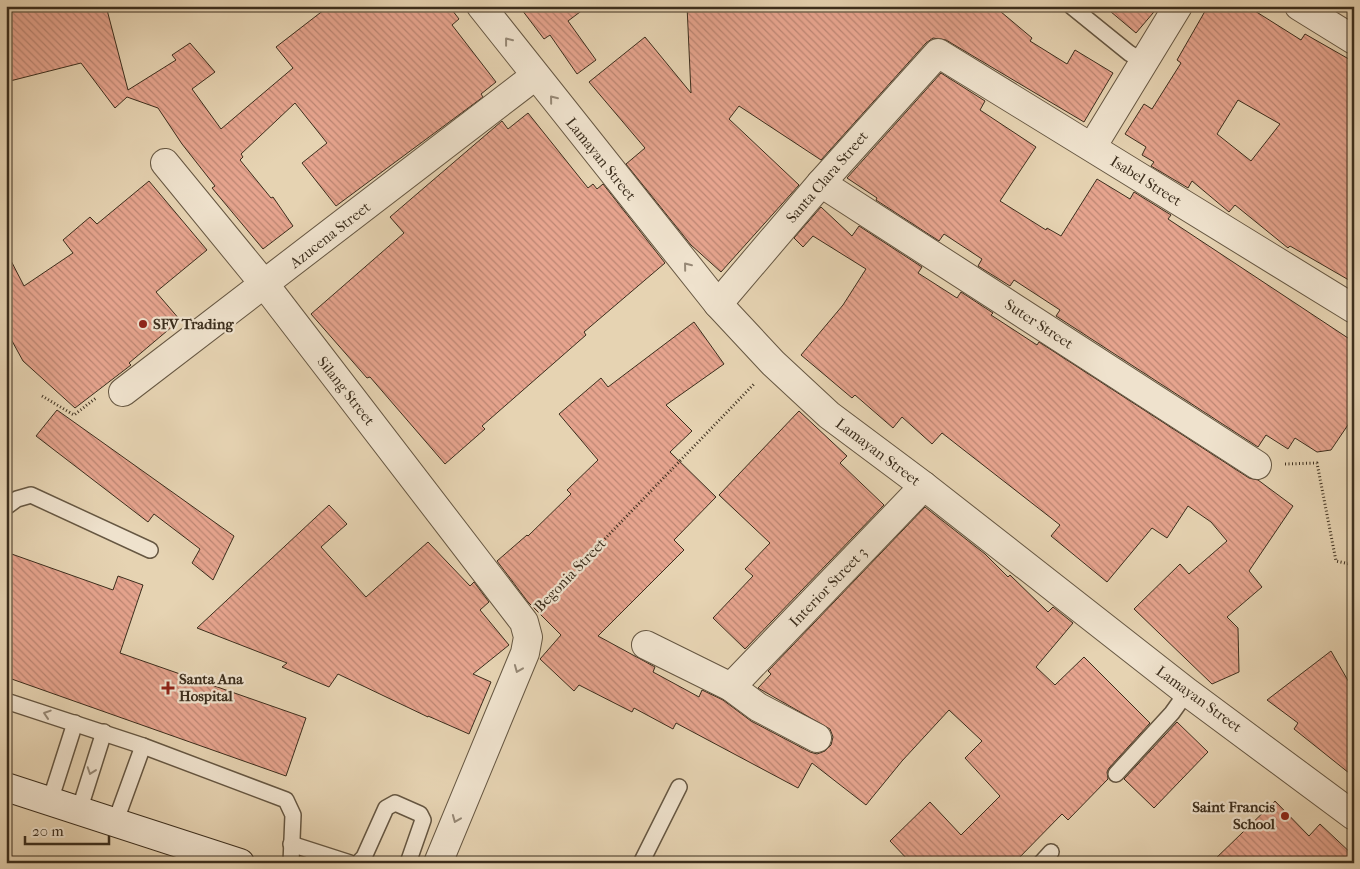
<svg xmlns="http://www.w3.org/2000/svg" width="1360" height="869" font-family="'IM FELL French Canon',serif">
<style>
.building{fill:url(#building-back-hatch);stroke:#3c2e1d;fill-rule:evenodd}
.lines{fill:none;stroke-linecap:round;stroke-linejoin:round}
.lane-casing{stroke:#665742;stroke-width:18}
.street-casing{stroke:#665742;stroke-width:30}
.secondary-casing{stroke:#3c2e1d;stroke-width:30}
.path{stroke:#3c2e1d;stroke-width:3;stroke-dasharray:1 2.5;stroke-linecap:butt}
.lane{stroke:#efe2cd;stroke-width:15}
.street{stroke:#efe2cd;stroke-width:28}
.secondary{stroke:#efe2cd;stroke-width:28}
.oneway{stroke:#968875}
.poi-dot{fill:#8f2418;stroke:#efe2cd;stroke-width:2}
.labels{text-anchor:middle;stroke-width:4.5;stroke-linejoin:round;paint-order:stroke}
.street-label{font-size:15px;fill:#3c2e1d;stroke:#efe2cd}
.poi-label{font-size:15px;font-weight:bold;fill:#3c2e1d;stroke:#efe2cd;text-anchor:start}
</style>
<defs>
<pattern id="building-back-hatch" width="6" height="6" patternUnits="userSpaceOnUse" patternTransform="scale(1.25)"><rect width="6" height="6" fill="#e6a48e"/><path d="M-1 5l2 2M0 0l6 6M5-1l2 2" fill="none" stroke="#bc8673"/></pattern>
</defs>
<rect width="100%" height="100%" fill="#e6d3b2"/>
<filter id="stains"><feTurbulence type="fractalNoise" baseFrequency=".004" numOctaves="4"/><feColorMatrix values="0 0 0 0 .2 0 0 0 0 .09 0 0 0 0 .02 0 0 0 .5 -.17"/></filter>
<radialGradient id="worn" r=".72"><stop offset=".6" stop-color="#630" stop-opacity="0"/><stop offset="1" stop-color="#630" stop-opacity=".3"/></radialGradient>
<!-- building -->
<g class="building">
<path d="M6 6H106L128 90 176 60 172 55 190 43 215 72 192 89 221 129 293 68 276 47 329 6H449L459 19 452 25 496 82 481 94 483 97 336 206 302 163 327 143 295 103 241 154 243 157 240 160 271 198 273 197 293 226 263 249 212 188 215 186 182 144 158 108 127 97 115 108 81 63 6 82Z"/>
<path d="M519 6H588L568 21 596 60 577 74 550 35 544 39Z"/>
<path d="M687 6H994L1032 38 1030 41 1067 64 1075 50 1113 73 1084 122 946 40 933 38 926 43 821 160 739 106 729 119 799 185 721 272 691 245 626 164 645 148 589 82 645 37 691 93Z"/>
<path d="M1104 6H1159L1136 33Z"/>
<path d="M1208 6H1247L1301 40 1305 34 1354 62V283L1290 246 1288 248 1235 205 1229 212 1192 181 1188 188 1151 166 1154 162 1142 155 1146 147 1125 134 1144 104 1152 109 1181 63 1177 60ZM1238 100 1280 124 1251 161 1217 134Z"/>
<path d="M941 73 985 101 980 110 1036 147 1000 201 1046 230 1047 228 1061 236 1097 179 1130 199 1134 192 1171 215 1168 219 1354 342V416L1331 450 1317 452 1295 438 1288 449 1266 435 1258 447 1056 316 1060 310 1014 280 1010 286 978 266 982 259 944 234 939 241 876 200 877 198 847 178Z"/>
<path d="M528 113 588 188 593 184 597 189 603 184 665 263 584 332 586 335 482 426 485 429 445 464 370 377 367 378 311 314 404 233 390 217 502 121 508 129Z"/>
<path d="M149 181 207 250 156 292 180 320 129 363 131 365 75 408 23 361 6 330V251L24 286 73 253 63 240 90 217 97 224Z"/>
<path d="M821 207 852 236 859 226 922 267 918 273 957 298 961 292 993 313 991 315 1037 345 1039 342 1249 478 1258 480 1293 506 1249 571 1262 587 1227 617 1238 628 1239 672 1212 684 1134 609 1180 564 1189 574 1227 541 1211 522 1188 506 1167 538 1152 528 1107 582 1051 536 1060 525 942 433 932 444 902 417 893 428 855 395 852 398 801 355 843 305 866 269 813 236 803 247 794 238Z"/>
<path d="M694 322 724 364 666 405 692 431 670 452 716 497 674 540 684 550 598 636 655 667 653 672 699 697 702 690 723 700 751 721 810 752 817 754 825 751 831 745 833 737 830 729 758 688 771 674 768 671 925 507 985 554 1008 577 1010 575 1048 612 1053 607 1073 623 1036 667 1055 685 1084 657 1150 723 1109 768 1107 772 1108 779 1068 820 1062 814 1014 863H911L890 841 930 802 961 835 1000 796 965 758 982 741 949 710 902 761 866 805 812 763 798 788 676 723 673 729 634 708 632 712 579 685 574 691 540 659 561 635 528 602 497 561 527 535 528 536 571 494 567 490 598 460 559 414 601 378 608 387Z"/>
<path d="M57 410 234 536 213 580 192 563 200 549 154 514 148 522 36 436Z"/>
<path d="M799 411 847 456 840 463 884 505 745 649 713 618 753 576 745 569 770 543 719 495Z"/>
<path d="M329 505 347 524 321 547 366 597 428 542 470 586 474 582 489 602 480 610 509 645 473 674 491 682 469 734 428 716V717L338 674 329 687 282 667 287 663 197 628Z"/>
<path d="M6 552 113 590 118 576 143 585 120 653 306 718 286 776 6 677Z"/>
<path d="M1331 651 1354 691V777L1294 729 1298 723 1267 700Z"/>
<path d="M1177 722 1208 752 1154 808 1124 779Z"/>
<path d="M1275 801 1309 836 1320 824 1354 856V863H1211Z"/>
</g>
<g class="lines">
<defs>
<g id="lane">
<path d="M1071 6 1129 53 1144 62"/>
<path d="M6 507 17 499 31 495 150 550"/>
<path d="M6 701 143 746 286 800 293 815 291 863"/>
<path d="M1116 774 1172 713 1187 692"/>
<path d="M50 801 75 723"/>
<path d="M79 811 104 732"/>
<path d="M115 823 143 746"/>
<path d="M291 844 350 863"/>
<path d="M358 863 364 857 386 808 395 803 420 814 423 820 408 863"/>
<path d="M641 863 679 787"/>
<path d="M1041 863 1051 852"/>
</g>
<g id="street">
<path d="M481 6 718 304 773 363 829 415 924 486 1187 692 1354 816"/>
<path d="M1299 6 1354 40"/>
<path d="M1092 147 1178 6"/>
<path d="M165 163 265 285 524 622 528 637 525 653 438 863"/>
<path d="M821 183 1257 465"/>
<path d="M718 304 821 183 938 53 1354 309"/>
<path d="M123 392 535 76"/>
<path d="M646 645 731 687 758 707 817 738"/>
<path d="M731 687 924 486"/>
</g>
<path id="secondary" d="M6 787 240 863"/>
</defs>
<!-- lane casing -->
<use href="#lane" class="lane-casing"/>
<!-- street casing -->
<use href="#street" class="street-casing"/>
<!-- secondary casing -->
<use href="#secondary" class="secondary-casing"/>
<!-- path -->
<g class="path">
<path d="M42 396 74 415 96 398"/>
<path d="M1285 464 1317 463 1336 561 1354 565"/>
<path d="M544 602 755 383"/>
</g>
<!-- lane -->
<use href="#lane" class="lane"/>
<!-- street -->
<use href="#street" class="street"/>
<!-- secondary -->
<use href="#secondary" class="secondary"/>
</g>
<!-- one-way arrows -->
<defs><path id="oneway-chevron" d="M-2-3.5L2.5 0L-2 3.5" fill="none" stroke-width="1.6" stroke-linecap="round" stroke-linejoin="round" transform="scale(1.25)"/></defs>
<g class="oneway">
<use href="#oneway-chevron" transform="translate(508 41) rotate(-128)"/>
<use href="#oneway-chevron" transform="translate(553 99) rotate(-129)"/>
<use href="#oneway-chevron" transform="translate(687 266) rotate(-129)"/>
<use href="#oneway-chevron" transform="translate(518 669) rotate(112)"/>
<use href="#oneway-chevron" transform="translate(47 714) rotate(-162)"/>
<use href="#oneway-chevron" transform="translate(91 771) rotate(109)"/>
<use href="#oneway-chevron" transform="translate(456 819) rotate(112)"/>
</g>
<!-- markers -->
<g class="poi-dot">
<circle cx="143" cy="324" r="5"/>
<path d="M165.5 680.5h5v5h5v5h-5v5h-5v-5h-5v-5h5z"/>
<circle cx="1285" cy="816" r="5"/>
</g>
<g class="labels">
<!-- street labels -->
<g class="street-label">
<text transform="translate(601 159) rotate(51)" y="5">Lamayan Street</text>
<text transform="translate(827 177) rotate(-49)" y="5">Santa Clara Street</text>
<text transform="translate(1146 181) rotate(32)" y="5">Isabel Street</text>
<text transform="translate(330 235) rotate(-38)" y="5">Azucena Street</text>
<text transform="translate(1039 324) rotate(33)" y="5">Suter Street</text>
<text transform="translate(346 391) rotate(52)" y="5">Silang Street</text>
<text transform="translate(878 452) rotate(37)" y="5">Lamayan Street</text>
<text transform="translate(570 575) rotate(-46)" y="5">Begonia Street</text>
<text transform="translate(828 587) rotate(-46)" y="5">Interior Street 3</text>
<text transform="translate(1199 699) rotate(36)" y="5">Lamayan Street</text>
</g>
<!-- poi labels -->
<g class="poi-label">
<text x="153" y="329">SFV Trading</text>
<text x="179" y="684">Santa Ana<tspan x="179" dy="17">Hospital</tspan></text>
<text x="1275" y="812" text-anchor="end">Saint Francis<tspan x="1275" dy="17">School</tspan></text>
</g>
</g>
<!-- margin -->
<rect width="1360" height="869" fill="none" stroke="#e6d3b2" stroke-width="25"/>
<rect x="8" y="8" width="1345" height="854" fill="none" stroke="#3c2e1d" stroke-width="2.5"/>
<rect x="12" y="12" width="1335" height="844" fill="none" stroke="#3c2e1d"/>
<!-- scale -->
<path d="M25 836v8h84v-8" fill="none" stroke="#3c2e1d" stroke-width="2.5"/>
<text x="32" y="836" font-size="15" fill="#3c2e1d" stroke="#efe2cd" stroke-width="4" paint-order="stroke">20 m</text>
<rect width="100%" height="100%" filter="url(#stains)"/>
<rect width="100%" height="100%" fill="url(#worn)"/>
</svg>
